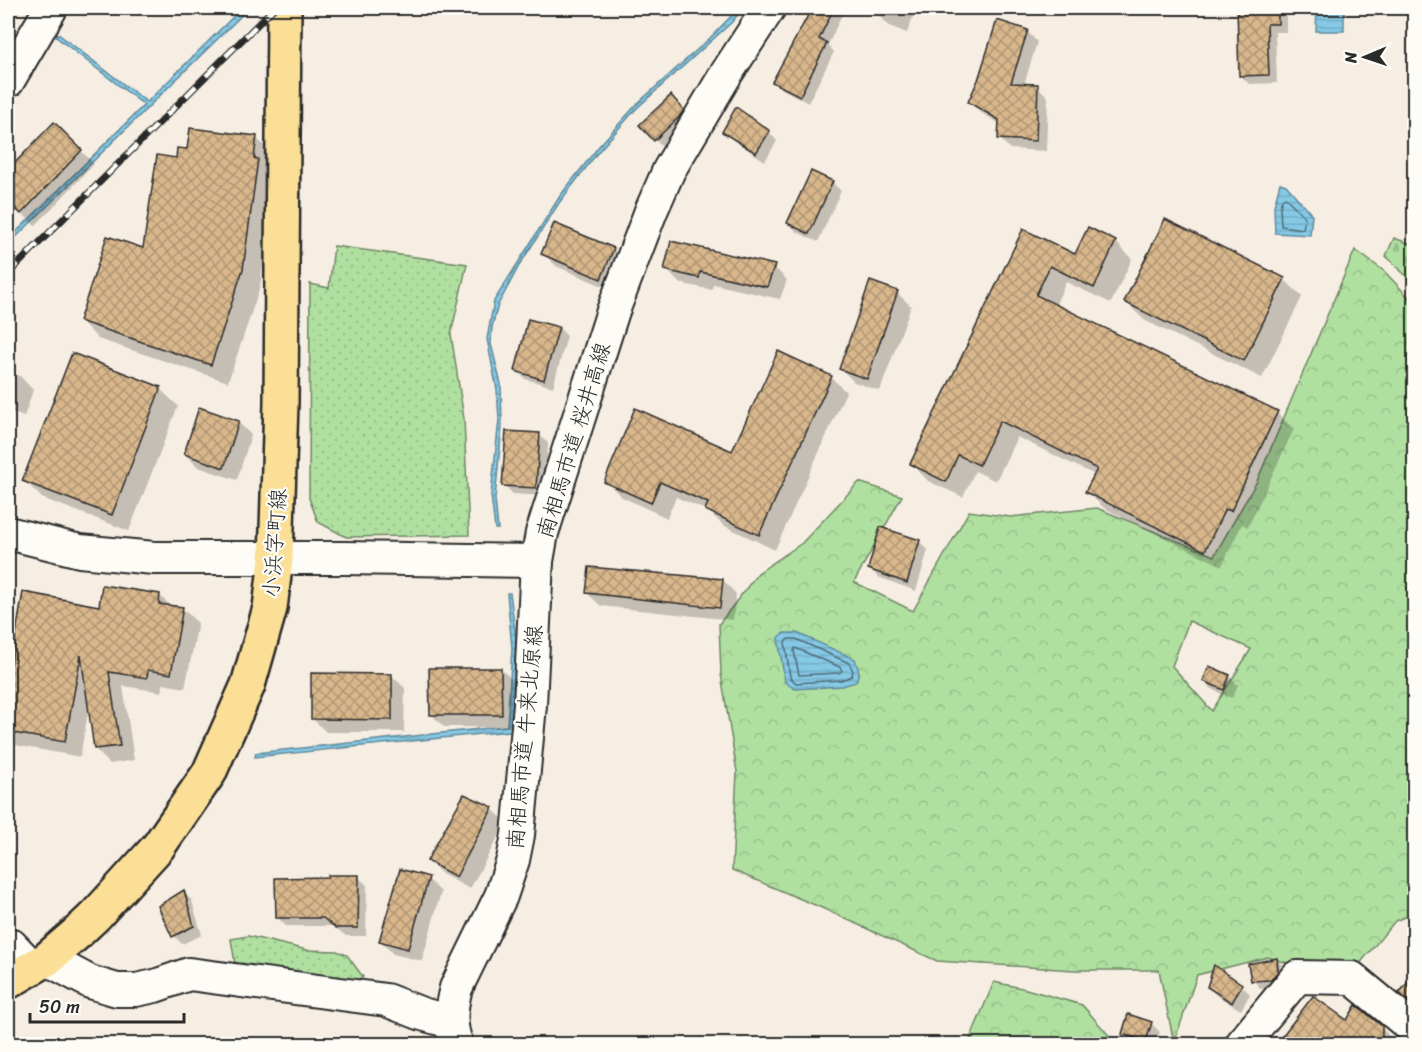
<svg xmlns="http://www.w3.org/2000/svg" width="1422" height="1052" font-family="Sriracha,'Klee One',sans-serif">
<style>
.grass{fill:url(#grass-dots);stroke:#6e8666;stroke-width:1.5}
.forest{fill:url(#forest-crowns);stroke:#6e8666;stroke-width:1.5;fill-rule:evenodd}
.cemetery{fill:url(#cemetery-stones);stroke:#6e8666;stroke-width:1.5}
.water{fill:url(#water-rules);stroke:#618a9b;stroke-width:1.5}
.shadow{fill:#0003}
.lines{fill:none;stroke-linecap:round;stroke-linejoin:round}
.shore{stroke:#4f6a76;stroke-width:1.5}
.building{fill:url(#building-cross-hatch);stroke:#2b2b2b;stroke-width:1.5}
.minor-casing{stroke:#2b2b2b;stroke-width:36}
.major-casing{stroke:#2b2b2b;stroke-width:38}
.minor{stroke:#fdfcf7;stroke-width:32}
.major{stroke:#fbdf96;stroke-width:33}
.rail-casing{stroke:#2b2b2b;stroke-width:7}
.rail{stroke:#fdfcf7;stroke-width:4.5;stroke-dasharray:14;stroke-linecap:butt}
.labels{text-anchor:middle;stroke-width:4.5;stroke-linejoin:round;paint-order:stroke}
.street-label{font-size:22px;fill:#2b2b2b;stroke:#fdfcf7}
</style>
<defs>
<pattern id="grass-dots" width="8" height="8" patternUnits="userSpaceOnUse" patternTransform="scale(1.5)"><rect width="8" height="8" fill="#b0e0a0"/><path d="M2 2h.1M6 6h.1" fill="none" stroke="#98c08a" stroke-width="1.8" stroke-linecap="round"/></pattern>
<pattern id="forest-crowns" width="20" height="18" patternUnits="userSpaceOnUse" patternTransform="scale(1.5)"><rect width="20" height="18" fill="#b0e0a0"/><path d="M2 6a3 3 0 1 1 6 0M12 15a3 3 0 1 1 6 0" fill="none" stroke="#98c08a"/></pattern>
<pattern id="cemetery-stones" width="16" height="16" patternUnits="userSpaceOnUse" patternTransform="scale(1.5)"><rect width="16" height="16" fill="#b0e0a0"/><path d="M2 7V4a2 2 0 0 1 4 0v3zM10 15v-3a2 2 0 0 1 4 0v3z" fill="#98c08a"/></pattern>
<pattern id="water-rules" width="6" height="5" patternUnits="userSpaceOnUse" patternTransform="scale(1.5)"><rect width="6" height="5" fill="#85c9e6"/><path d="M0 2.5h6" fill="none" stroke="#73adc5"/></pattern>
<pattern id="building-cross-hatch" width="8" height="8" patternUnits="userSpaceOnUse" patternTransform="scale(1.5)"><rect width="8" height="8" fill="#d9b78c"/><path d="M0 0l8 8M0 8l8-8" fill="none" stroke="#b09573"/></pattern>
</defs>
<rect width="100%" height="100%" fill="#f6eee2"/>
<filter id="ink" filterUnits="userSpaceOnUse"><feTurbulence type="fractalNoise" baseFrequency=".0167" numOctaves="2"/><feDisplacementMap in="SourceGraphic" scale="12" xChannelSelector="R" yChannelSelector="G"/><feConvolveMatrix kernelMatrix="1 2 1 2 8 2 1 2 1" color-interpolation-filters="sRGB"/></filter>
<g filter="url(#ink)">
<!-- grass -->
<g class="grass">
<path d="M334 246 467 264 451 334 464 419 469 535 346 537 318 522 309 498 310 284 329 288Z"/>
<path d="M248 936 307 950 337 951 347 955 363 977 353 982 235 963 231 939Z"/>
</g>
<!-- forest -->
<g class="forest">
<path d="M1355 250 1384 271 1414 303V913L1395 921 1353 972 1313 971 1268 957 1197 975 1174 1043 1159 970H1074L937 961 822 908 732 870 737 772 721 674 719 624 758 573 802 543 859 482 902 496 854 582 913 611 969 511 1010 517 1097 508 1214 556 1257 481ZM1189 621 1251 649 1212 711 1172 666Z"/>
<path d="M994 982 1026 989 1082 1005 1114 1041 1112 1044H968Z"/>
</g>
<!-- cemetery -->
<path class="cemetery" d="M1394 238 1414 245V284L1386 256Z"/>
<!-- water -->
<g class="water">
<path d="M242 8H249L8 245V240L144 105 56 37 57 33 147 102Z"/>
<path d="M739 8H743L732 22 636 109 598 152 559 203 519 266 498 305 492 327 491 344 501 384 502 426 495 499 498 529H495L491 495 499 419 497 390 487 339 494 301 560 196 599 146 638 103 710 38Z"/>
<path d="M1317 8H1344V31H1316Z"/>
<path d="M1280 183 1286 185 1312 215 1310 235 1275 233 1274 206Z"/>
<path d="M507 593H510L516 639 512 728 510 731 255 757 256 753 507 726 512 648Z"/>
<path d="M784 633H797L855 659 859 672 856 682 842 686 795 689 785 682 778 638Z"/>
</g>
<!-- shadow -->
<g class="shadow">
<path d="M813 8H845L828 45 834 52 808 103 782 89 774 81Z"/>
<path d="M883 8H914L916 9 907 33 889 26 880 17Z"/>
<path d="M1238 8H1286V32H1275L1277 83 1249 84 1240 75Z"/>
<path d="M1027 31 1037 42 1024 85 1037 86 1048 97 1046 151 1010 149 1000 139V124L980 112 969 102Z"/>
<path d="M671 97 692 119 664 148 641 125Z"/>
<path d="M54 124 94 164 35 226 8 199V173Z"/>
<path d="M724 131 769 132 777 141 765 161 733 140Z"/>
<path d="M256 138 274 155 275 178 260 287 228 382 98 339 81 321 144 250 177 160 188 151Z"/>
<path d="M832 182 841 191 818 242 797 232 789 223Z"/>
<path d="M1089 229 1116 242 1132 259 1111 303 1066 282 1055 306 1277 413 1294 429 1248 527 1242 524 1222 566 1104 508 1087 492 1095 475 1017 437 996 481 975 471 963 497 928 481 912 464 1024 231 1076 256Z"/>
<path d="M613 249 626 262 614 291 556 266 543 253Z"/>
<path d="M774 267 787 280 780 299 713 284 712 290 679 283 666 269Z"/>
<path d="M1284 279 1302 297 1262 378 1144 320 1126 302Z"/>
<path d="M897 293 911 306 880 391 854 382 841 369Z"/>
<path d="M559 328 567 336 553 387 525 379 517 371Z"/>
<path d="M8 372 20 376 33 390 24 417 8 411Z"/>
<path d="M831 377 846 392 775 550 723 525 708 511 676 497 667 518 622 497 606 482 733 453Z"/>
<path d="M160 389 178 406 129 531 42 498 24 480Z"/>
<path d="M238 422 251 435 237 480 198 467 185 454Z"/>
<path d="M539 435 548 443 545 496 513 494 504 485Z"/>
<path d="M919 541 928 550 916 591 878 577 870 569Z"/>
<path d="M723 580 736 594 733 620 601 606 587 593Z"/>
<path d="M24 594 100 607 159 595 172 607 183 609 198 623 185 688 163 684 162 692 123 686 134 760 110 764 95 749 89 707 80 757 15 745 8 737V689Z"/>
<path d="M501 669 514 682V727H444L431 714Z"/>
<path d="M391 675 405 688 404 732H326L313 719Z"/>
<path d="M1229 676 1238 685 1232 698 1213 690 1204 681Z"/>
<path d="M465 796 492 809 506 822 470 889 442 874 429 861Z"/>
<path d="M358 877 367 885 366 936H346L333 926H286L278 918Z"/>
<path d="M428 879 441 892 422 961 393 954 380 941Z"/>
<path d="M184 892 192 901 202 935 182 944 174 936Z"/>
<path d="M1277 959 1285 968 1280 988 1261 989 1253 980Z"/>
<path d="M1241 985 1250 994 1241 1010 1217 996 1209 987Z"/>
<path d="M1347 1022 1381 1027 1390 1037V1044H1267L1274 1036 1281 1041Z"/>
<path d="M1151 1023 1160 1032 1156 1044 1132 1043 1124 1034Z"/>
<path d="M59 1038 68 1044H54Z"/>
</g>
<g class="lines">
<!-- shore -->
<g class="shore">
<path d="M1285 197 1305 217 1303 229 1281 226 1280 207 1282 199Z"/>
<path d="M788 639H796L849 663 853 671 852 676 841 680 796 683 790 677 785 642Z"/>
<path d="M795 648 840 667 842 671 839 673 799 675 794 651Z"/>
</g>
</g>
<!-- building -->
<g class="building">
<path d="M812 8H834L819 39 827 43 800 96 772 82Z"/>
<path d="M1237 8H1278V24H1267L1269 75 1239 76Z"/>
<path d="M997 20 1028 30 1011 83 1038 84 1036 141 998 139 999 120 968 102 978 80Z"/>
<path d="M671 95 684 110 679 117 654 141 639 125Z"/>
<path d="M736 107 770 131 756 153 722 132Z"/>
<path d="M54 122 82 150 21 214 8 201V170Z"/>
<path d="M190 128 257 136 254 158 258 159 243 269 211 365 79 321 107 236 143 248 157 155 176 158 177 148 187 149Z"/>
<path d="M811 171 833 181 809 234 787 223Z"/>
<path d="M1165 219 1285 278 1244 361 1124 302Z"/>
<path d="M554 223 614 248 601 279 541 254Z"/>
<path d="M1088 227 1116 241 1094 288 1050 266 1036 295 1278 411 1231 511 1225 509 1205 551 1085 492 1097 469 1000 421 979 465 958 455 946 482 910 464 1023 229 1075 254Z"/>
<path d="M671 241 775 265 767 287 700 272 699 278 664 270Z"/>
<path d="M870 281 898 291 867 379 839 369Z"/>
<path d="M528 319 559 327 544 380 515 371Z"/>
<path d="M778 351 832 376 759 535 705 510 708 503 660 482 651 503 604 482 635 408 732 451Z"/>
<path d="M72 353 161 387 112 515 22 481Z"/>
<path d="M199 407 239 421 224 468 184 454Z"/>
<path d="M506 431 540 433 536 488 502 486Z"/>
<path d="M880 527 920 540 907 583 868 569Z"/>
<path d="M589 567 723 579 720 608 586 593Z"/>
<path d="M102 585 160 594 159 604 183 607 171 674 148 670 147 678 109 672 120 746 94 749 81 655 65 742 8 732V680L23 592 99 606Z"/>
<path d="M1209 666 1230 675 1224 690 1203 681Z"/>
<path d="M429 668H501L502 715H430Z"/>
<path d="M311 673 392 674V720L311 719Z"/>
<path d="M464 794 493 807 456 877 427 861Z"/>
<path d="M400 869 429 877 408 949 379 941Z"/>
<path d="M328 875H359L358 928H336L323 918H276L275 878 328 877Z"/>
<path d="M184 890 194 926 172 937 158 906Z"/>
<path d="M1277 958 1278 971 1271 980 1251 981 1248 964Z"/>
<path d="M1214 965 1242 984 1232 1003 1207 987Z"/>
<path d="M1414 975V1006L1399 993Z"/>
<path d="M1313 996 1347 1020 1356 1005 1382 1026V1044H1276Z"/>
<path d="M1128 1014 1152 1022 1146 1041 1122 1034Z"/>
</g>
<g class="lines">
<defs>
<g id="minor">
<path d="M8 81 51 8"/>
<path d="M8 533 80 551 154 558H344L537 561 542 533 613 311 651 211 669 170 726 74 769 8"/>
<path d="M8 945H11L32 967"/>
<path d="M47 959 90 982 117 990H136L155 986 189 974 386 1000 422 1014 451 1022"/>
<path d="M457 1044C449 1027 451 1006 456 988L501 896 513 860 518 835 530 705 537 561"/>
<path d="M1242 1044 1297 977 1352 978 1414 1029"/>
</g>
<path id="major" d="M8 982 47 959 76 934 95 916 158 847 209 773 248 685 270 608 276 559 281 403 284 8"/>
</defs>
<!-- minor casing -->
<use href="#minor" class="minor-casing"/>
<!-- major casing -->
<use href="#major" class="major-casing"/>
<!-- minor -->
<use href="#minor" class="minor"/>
<!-- major -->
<use href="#major" class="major"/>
<defs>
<path id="rail" d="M8 274 274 8"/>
</defs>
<!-- rail casing -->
<use href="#rail" class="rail-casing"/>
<!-- rail -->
<use href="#rail" class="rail"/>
</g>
</g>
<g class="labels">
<!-- street labels -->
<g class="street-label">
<text transform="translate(573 440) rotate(-73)" y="8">南相馬市道 桜井高線</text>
<text transform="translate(274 543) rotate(-86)" y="8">小浜字町線</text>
<text transform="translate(524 737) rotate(-85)" y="8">南相馬市道 牛来北原線</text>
</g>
</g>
<!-- margin -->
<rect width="1422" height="1052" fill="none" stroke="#fdfcf7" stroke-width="30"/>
<rect x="15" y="15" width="1392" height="1022" fill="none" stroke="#2b2b2b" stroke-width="2" filter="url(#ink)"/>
<!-- north arrow -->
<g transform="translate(1365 57) rotate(268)" stroke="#fdfcf7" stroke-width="4.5" paint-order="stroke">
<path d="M0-4.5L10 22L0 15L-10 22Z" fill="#2b2b2b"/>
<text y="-9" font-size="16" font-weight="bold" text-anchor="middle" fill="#2b2b2b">N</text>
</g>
<!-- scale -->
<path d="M30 1013v9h154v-9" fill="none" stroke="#2b2b2b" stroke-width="3"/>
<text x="39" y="1013" font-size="18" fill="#2b2b2b" stroke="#fdfcf7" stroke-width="4.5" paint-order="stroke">50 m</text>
</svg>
